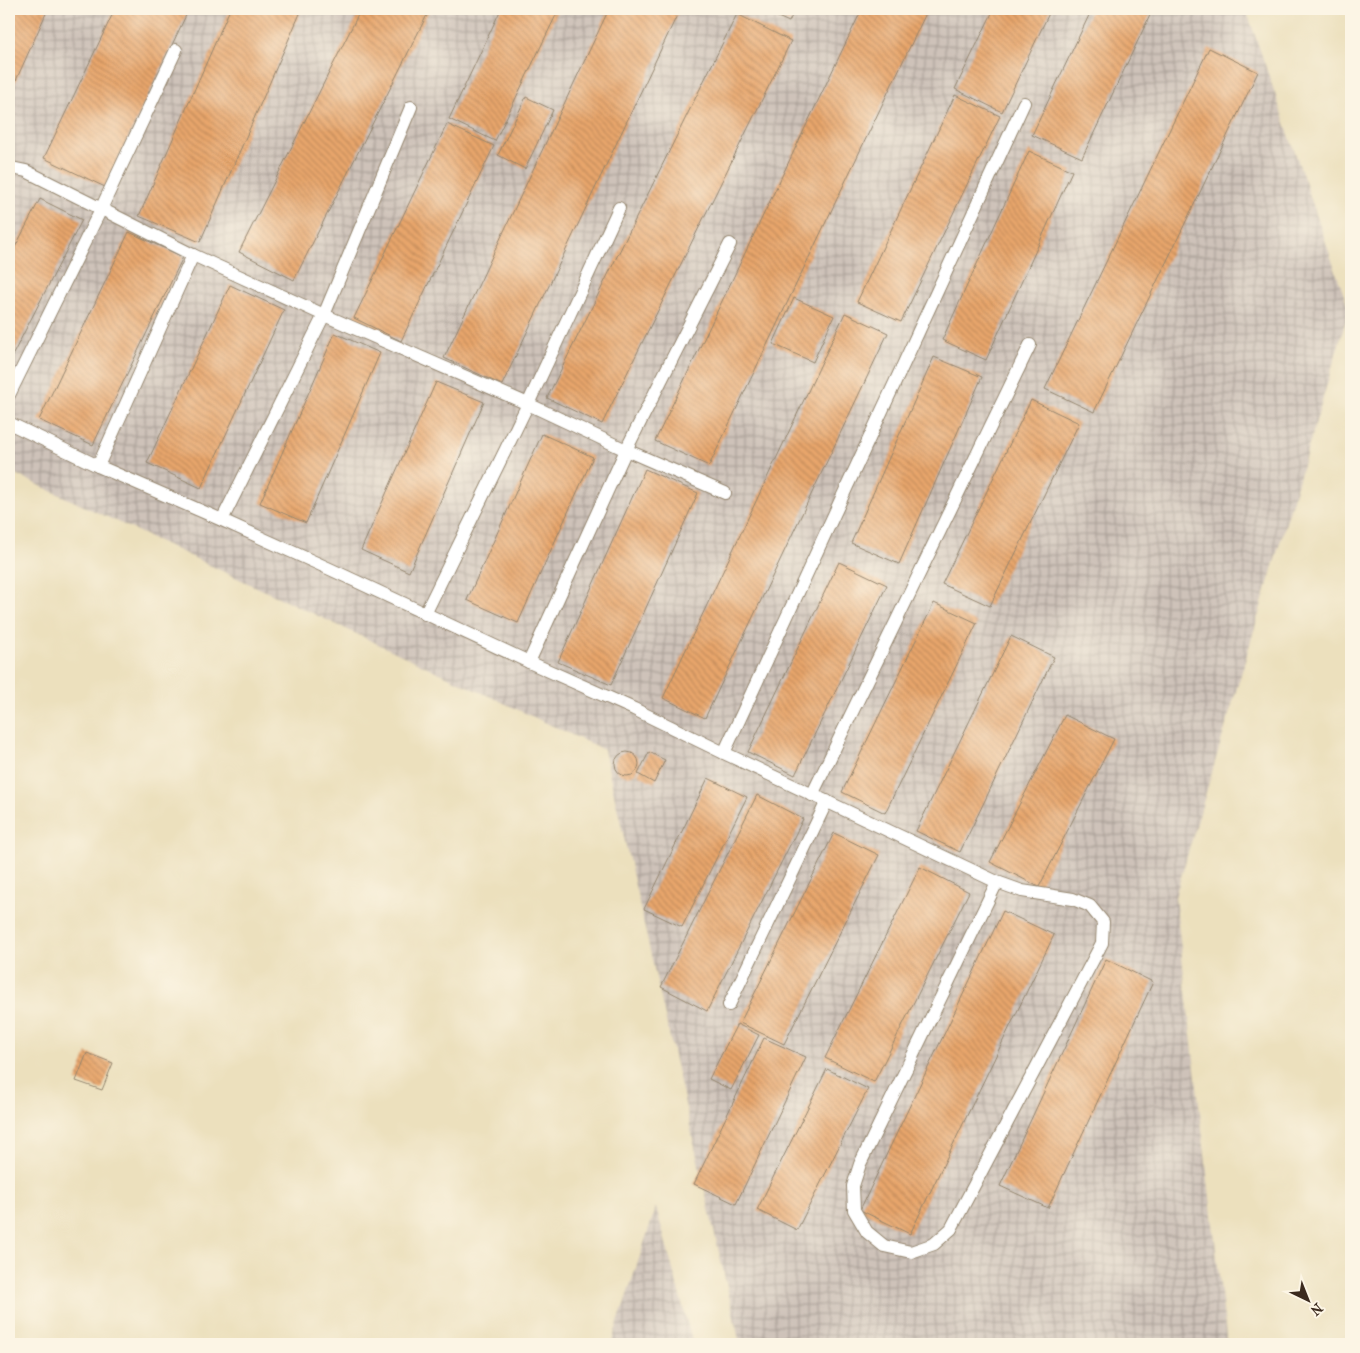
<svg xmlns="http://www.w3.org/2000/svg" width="1360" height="1353" font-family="'IM FELL French Canon',serif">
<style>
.industrial{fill:url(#industrial-grid)}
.building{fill:url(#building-back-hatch)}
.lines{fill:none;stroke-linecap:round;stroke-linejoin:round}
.lane-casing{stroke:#94856e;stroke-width:14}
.lane{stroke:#fff;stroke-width:12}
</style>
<defs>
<pattern id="industrial-grid" width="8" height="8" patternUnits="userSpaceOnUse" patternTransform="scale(1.25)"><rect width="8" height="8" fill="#cec2b9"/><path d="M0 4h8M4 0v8" fill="none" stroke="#a89e96"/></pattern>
<pattern id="building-back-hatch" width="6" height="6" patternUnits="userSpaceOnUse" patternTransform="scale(1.25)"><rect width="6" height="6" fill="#e8a66c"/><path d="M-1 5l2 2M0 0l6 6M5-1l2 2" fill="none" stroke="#bd8758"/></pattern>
</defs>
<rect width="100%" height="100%" fill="#fcf5e5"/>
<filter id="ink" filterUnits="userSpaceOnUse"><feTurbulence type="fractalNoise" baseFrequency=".02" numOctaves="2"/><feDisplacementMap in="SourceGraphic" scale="10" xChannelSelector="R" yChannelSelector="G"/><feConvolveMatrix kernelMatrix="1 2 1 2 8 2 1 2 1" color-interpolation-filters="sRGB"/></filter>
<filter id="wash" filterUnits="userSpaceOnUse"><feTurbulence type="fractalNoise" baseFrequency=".0096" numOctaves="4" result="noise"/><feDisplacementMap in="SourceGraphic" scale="20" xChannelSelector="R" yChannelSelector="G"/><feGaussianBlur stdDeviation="1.12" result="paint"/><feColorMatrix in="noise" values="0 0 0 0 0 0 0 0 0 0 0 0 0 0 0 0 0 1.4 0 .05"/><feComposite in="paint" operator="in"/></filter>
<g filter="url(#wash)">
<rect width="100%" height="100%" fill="#ece0bd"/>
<!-- industrial -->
<g class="industrial">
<path d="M9 9H1246L1349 310 1175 897 1227 1344H740L604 750 9 471Z"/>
<path d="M656 1207 693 1344H611Z"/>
</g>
<g id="blocks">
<!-- building -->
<g class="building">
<path d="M9 9H48L9 96Z"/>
<path d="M115 9H183L188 11 105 187 44 158Z"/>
<path d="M230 9H302L200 242 139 216Z"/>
<path d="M361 9H430L294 280 239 252Z"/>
<path d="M501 9H559L495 141 449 119Z"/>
<path d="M609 9H680L502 385 444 358Z"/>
<path d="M760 9H795L789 22Z"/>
<path d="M862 9H928L709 466 655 441Z"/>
<path d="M994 9H1051L1002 112 955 89Z"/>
<path d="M1092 9H1153L1082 158 1032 135Z"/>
<path d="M737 14 791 41 602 424 547 398Z"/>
<path d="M1209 48 1258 72 1094 412 1045 389Z"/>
<path d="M955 95 1000 116 901 322 857 302Z"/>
<path d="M526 97 553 110 525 169 498 155Z"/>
<path d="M447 124 494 146 401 341 354 318Z"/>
<path d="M1029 151 1072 171 986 360 942 340Z"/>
<path d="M40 199 82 220 9 362V259Z"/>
<path d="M129 232 183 257 93 445 39 420Z"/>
<path d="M230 285 284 310 201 488 147 463Z"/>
<path d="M794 298 834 316 813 362 773 344Z"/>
<path d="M845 313 888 333 705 718 663 698Z"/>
<path d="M335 333 380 353 306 523 260 503Z"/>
<path d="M934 357 982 377 899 564 851 543Z"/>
<path d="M436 382 484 402 409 572 361 550Z"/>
<path d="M1031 400 1079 423 990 606 942 584Z"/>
<path d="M542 434 593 457 518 623 467 600Z"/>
<path d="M645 469 698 493 611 685 558 662Z"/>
<path d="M839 562 887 585 795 775 748 752Z"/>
<path d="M934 603 977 623 885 813 842 792Z"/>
<path d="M1011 636 1054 657 960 852 916 831Z"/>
<path d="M1065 715 1114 739 1039 887 990 862Z"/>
<circle cx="627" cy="764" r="12"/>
<path d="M649 752 665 760 654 783 638 774Z"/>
<path d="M708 778 747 797 682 927 644 909Z"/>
<path d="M757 795 803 819 707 1011 661 987Z"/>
<path d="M834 833 879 855 784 1044 740 1023Z"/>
<path d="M920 867 969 892 874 1082 825 1058Z"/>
<path d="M1003 911 1054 935 910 1234 860 1210Z"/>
<path d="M1106 959 1153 982 1048 1208 1000 1186Z"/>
<path d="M737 1024 759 1035 731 1090 709 1079Z"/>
<path d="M764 1038 806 1057 736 1204 694 1184Z"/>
<path d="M87 1053 113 1063 102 1090 76 1081Z"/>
<path d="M827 1069 868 1089 797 1230 757 1210Z"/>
</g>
</g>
</g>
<g filter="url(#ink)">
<use href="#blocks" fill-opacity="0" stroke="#94856e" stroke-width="1"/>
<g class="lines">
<defs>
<g id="lane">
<path d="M9 169 12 168 26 171 193 255 324 315 528 404 626 450 725 493"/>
<path d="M9 395 101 209 176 50"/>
<path d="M9 423 98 466 222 520 332 570 529 662 634 709 724 753 997 882 1022 891 1073 899 1090 906 1103 922 1102 943 951 1229 934 1244 911 1252 884 1246 867 1232 854 1210 853 1186 860 1164 997 882"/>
<path d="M98 466 193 255"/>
<path d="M222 520 324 315 411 107"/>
<path d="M425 614 528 404 619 208"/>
<path d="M529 662 626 450 730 244"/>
<path d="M724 753 1024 103"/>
<path d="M812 795 1030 345"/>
<path d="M729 1005 827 801"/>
</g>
</defs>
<!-- lane casing -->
<use href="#lane" class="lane-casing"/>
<!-- lane -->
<use href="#lane" class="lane"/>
</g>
</g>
<!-- margin -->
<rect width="1360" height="1353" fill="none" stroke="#fcf5e5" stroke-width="30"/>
<!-- north arrow -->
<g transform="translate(1308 1300) rotate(137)" stroke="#fcf5e5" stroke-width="4" paint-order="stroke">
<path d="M0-4L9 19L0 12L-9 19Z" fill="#3b2a1e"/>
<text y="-8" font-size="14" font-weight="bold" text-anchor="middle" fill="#3b2a1e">N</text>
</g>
</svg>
